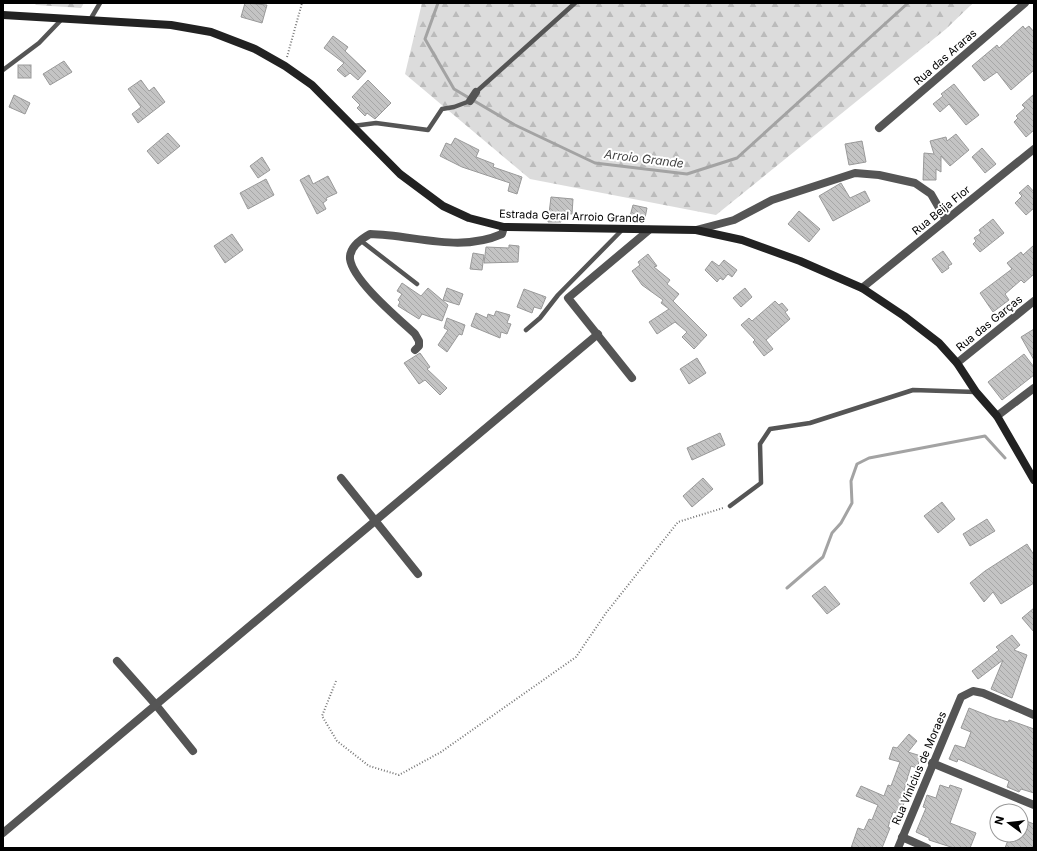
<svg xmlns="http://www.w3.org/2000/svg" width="1037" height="851" font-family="Inter,sans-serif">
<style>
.forest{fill:url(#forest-firs)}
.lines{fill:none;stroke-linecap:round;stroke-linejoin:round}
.stream{stroke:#a3a3a3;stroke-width:3}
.building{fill:url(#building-back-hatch);stroke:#999}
.path{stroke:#777;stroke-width:2;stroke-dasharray:1 2;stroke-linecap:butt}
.lane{stroke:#555;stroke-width:4.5}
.street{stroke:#555;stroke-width:8}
.secondary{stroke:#222;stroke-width:8}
.labels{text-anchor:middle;stroke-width:4;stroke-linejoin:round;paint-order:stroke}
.street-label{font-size:11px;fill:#000;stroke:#fff}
.water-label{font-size:12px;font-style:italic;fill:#444;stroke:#fff}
</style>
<defs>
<pattern id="forest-firs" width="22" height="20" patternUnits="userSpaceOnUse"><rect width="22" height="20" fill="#dcdcdc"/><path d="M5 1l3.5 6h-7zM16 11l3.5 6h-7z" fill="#bbb"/></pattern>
<pattern id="building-back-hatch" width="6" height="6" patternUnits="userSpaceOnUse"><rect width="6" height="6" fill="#c4c4c4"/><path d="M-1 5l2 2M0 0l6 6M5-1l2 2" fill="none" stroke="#a7a7a7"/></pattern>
</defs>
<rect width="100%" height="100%" fill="#fff"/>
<!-- forest -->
<g class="forest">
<path d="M34 3H84L81 8 36 5Z"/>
<path d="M422 3H973L946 29 716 215 530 179 405 74Z"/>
</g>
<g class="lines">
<!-- stream -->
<g class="stream">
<path d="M438 3 425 39 454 89 515 125 595 163 687 174 737 158 908 3"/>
<path d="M787 588 823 557 832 533 841 523 852 503 851 481 857 464 869 458 985 436 1005 458"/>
</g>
</g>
<!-- building -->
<g class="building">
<path d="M245 3 267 5 262 23 241 17Z"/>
<path d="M1023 26 1025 29 1029 26 1034 32V70L1011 90 997 72 984 81 972 66 997 45 999 48Z"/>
<path d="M333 36 348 47 345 51 366 71 358 80 350 73 345 77 337 70 344 63 324 48Z"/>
<path d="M64 61 72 72 50 85 43 74Z"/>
<rect x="18" y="65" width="13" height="13"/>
<path d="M141 80 149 91 154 87 165 102 138 123 132 114 141 107 128 89Z"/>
<path d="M368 80 391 103 375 119 367 113 365 116 357 108 360 105 352 97Z"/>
<path d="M954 84 979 115 966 125 949 104 940 112 933 104 943 96 941 94Z"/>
<path d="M1034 94V130L1026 137 1014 122 1018 118 1016 116 1025 108 1022 105Z"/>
<path d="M14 95 30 103 25 114 9 107Z"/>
<path d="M168 133 180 146 158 164 147 151Z"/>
<path d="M956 134 969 150 950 166 941 156V172L936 169V180H923L924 153 934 154 930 141 946 137 947 141Z"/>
<path d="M455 138 479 150 476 157 494 164 493 167 522 177 517 194 508 191 510 183 462 167 440 156 446 143 451 145Z"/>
<path d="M862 141 866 162 849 165 845 144Z"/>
<path d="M982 148 996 164 985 173 972 157Z"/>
<path d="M262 157 270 170 258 178 250 166Z"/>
<path d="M309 175 313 184 328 176 337 193 326 198 327 200 323 203 326 209 317 214 300 180Z"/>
<path d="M266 179 274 195 248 209 240 193Z"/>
<path d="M841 183 850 198 865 191 870 201 833 221 819 196Z"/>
<path d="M1028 185 1034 192V208L1026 215 1015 203 1022 196 1019 193Z"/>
<path d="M551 197 573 199 572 214 562 213 561 222H548Z"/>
<path d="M633 205 647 208 644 223 629 220Z"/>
<path d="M799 211 820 229 809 242 788 224Z"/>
<path d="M993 219 1004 233 980 252 973 244 976 241 974 238 981 233 979 230Z"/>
<path d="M232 234 243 250 225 263 214 246Z"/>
<path d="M509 245 519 246 518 262 484 263 486 247 509 248Z"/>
<path d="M1034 245V274L1024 283 1021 280 1005 294 1009 300 993 312 980 293 1012 269 1007 263 1021 252 1023 255Z"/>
<path d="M943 251 952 264 948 266 949 268 942 273 932 259Z"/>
<path d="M473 253 484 255 482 270 470 269Z"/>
<path d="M648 254 657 266 654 267 670 280 667 284 679 294 673 301 707 335 694 349 682 337 687 332 675 322 657 334 649 322 669 309 661 303 663 300 642 285 632 271 640 265 638 262Z"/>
<path d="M724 260 737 270 732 277 728 274 723 280 720 278 717 282 705 270 712 261 719 266Z"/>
<path d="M402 283 421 296 428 288 448 305 442 321 422 314 419 319 398 306 400 302 398 300 402 294 397 291Z"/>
<path d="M447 288 463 294 459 305 443 300Z"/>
<path d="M745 288 752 297 741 307 733 298Z"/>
<path d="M524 289 546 297 541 309 534 307 532 313 517 307Z"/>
<path d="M775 301 779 305 782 303 788 310 785 312 790 319 766 340 773 349 764 356 753 342 755 340 741 325 749 318 752 321Z"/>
<path d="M496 311 510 315 507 323 511 324 507 334 501 332 500 338 471 326 476 313 487 318 488 314 494 316Z"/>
<path d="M447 318 465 325 462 335 459 334 447 352 438 345 448 330 444 328Z"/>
<path d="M1034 329V360L1021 337Z"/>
<path d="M420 353 430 367 427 369 447 388 440 395 425 380 419 384 404 363Z"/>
<path d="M1024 354 1034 367V375L1002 400 988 382Z"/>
<path d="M697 358 706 373 689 384 680 369Z"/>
<path d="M720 433 725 445 692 460 687 448Z"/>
<path d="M703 478 713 489 692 507 683 496Z"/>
<path d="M942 502 955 519 938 533 924 516Z"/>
<path d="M987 519 995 531 970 546 963 534Z"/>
<path d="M1027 544 1034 555V583L1001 604 993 592 984 602 970 583 985 571Z"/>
<path d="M825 586 840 604 827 614 812 596Z"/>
<path d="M1034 608V632L1022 618Z"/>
<path d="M1012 635 1020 645 1014 650 1027 655 1012 698 991 689 1003 660 978 679 972 671 999 650 996 647Z"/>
<path d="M969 708 994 718 1008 722 1009 720 1034 729V793L1021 789 1019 792 1007 787 1009 781 958 759 957 762 949 759 955 745 965 748 971 732 961 728Z"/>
<path d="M909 734 917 741 908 752 921 756 917 768 911 766 904 790 908 792 900 814 893 812 888 827 890 828 882 848H851L858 828 864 830 869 819 872 820 878 805 856 796 861 786 884 796 888 785 891 786 900 762 889 759 893 747 897 748Z"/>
<path d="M940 785 949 788 950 785 962 789 950 823 976 833 970 848H954L929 840V838L916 832 926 808 923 807 927 795 936 798Z"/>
<path d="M1021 819 1034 824V848H1005L1010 835H1021Z"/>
</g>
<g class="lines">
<!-- path -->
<g class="path">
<path d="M287 57 302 3"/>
<path d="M336 681 322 716 337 741 369 766 399 775 441 752 576 657 606 613 678 522 723 508"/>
</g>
<!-- lane -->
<g class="lane">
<path d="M90 20 100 3"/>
<path d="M3 70 39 43 62 19"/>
<path d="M476 92 575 3"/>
<path d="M353 126 376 123 428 130 442 109 454 107 470 101"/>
<path d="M360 240 417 284"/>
<path d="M526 330 540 318 558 295 622 230"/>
<path d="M730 506 761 483 760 444 770 429 810 423 913 390 976 392"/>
</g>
<!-- street -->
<g class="street">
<path d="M470 101 476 92"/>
<path d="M879 128 1025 3"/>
<path d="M696 230 734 220 772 200 855 173 879 175 915 183 931 194 946 220"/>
<path d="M862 288 1034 149"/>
<path d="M415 350 419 346V341L415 334C399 319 353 281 350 259 349 247 361 239 370 234 415 235 459 253 502 234L504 227"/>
<path d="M957 363 1034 301"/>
<path d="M632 378 568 298 649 230"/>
<path d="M997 416 1034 388"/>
<path d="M341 478 418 574"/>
<path d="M117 661 156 705 193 751"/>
<path d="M932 763 1034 805"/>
<path d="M3 833 598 334"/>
<path d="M902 837 927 848"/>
<path d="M898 848 961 697 973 691 983 693 1034 715"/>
</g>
<!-- secondary -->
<path class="secondary" d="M3 15 171 25 211 32 255 49 285 66 312 85 400 174 443 206 469 218 504 227 696 230 742 240 800 261 862 288 904 316 939 343 957 363 976 392 997 416 1034 480"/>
</g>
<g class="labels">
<!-- street labels -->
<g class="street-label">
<text transform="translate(945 57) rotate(-41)" y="4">Rua das Araras</text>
<text transform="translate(941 210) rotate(-39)" y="4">Rua Beija Flor</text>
<text transform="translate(572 216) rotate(2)" y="4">Estrada Geral Arroio Grande</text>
<text transform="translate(989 323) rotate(-39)" y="4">Rua das Garças</text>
<text transform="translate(919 768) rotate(-67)" y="4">Rua Vinícius de Moraes</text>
</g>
<!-- water labels -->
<g class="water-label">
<text transform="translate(644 159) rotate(7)" y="4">Arroio Grande</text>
</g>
</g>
<!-- border -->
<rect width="1037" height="851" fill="none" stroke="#000000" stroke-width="8"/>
<!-- north arrow -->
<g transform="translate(1009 823) rotate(285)"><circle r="19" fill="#ffffff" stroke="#999999"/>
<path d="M0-3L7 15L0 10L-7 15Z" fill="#000000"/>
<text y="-6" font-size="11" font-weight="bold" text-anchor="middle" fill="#000000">N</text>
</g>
</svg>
